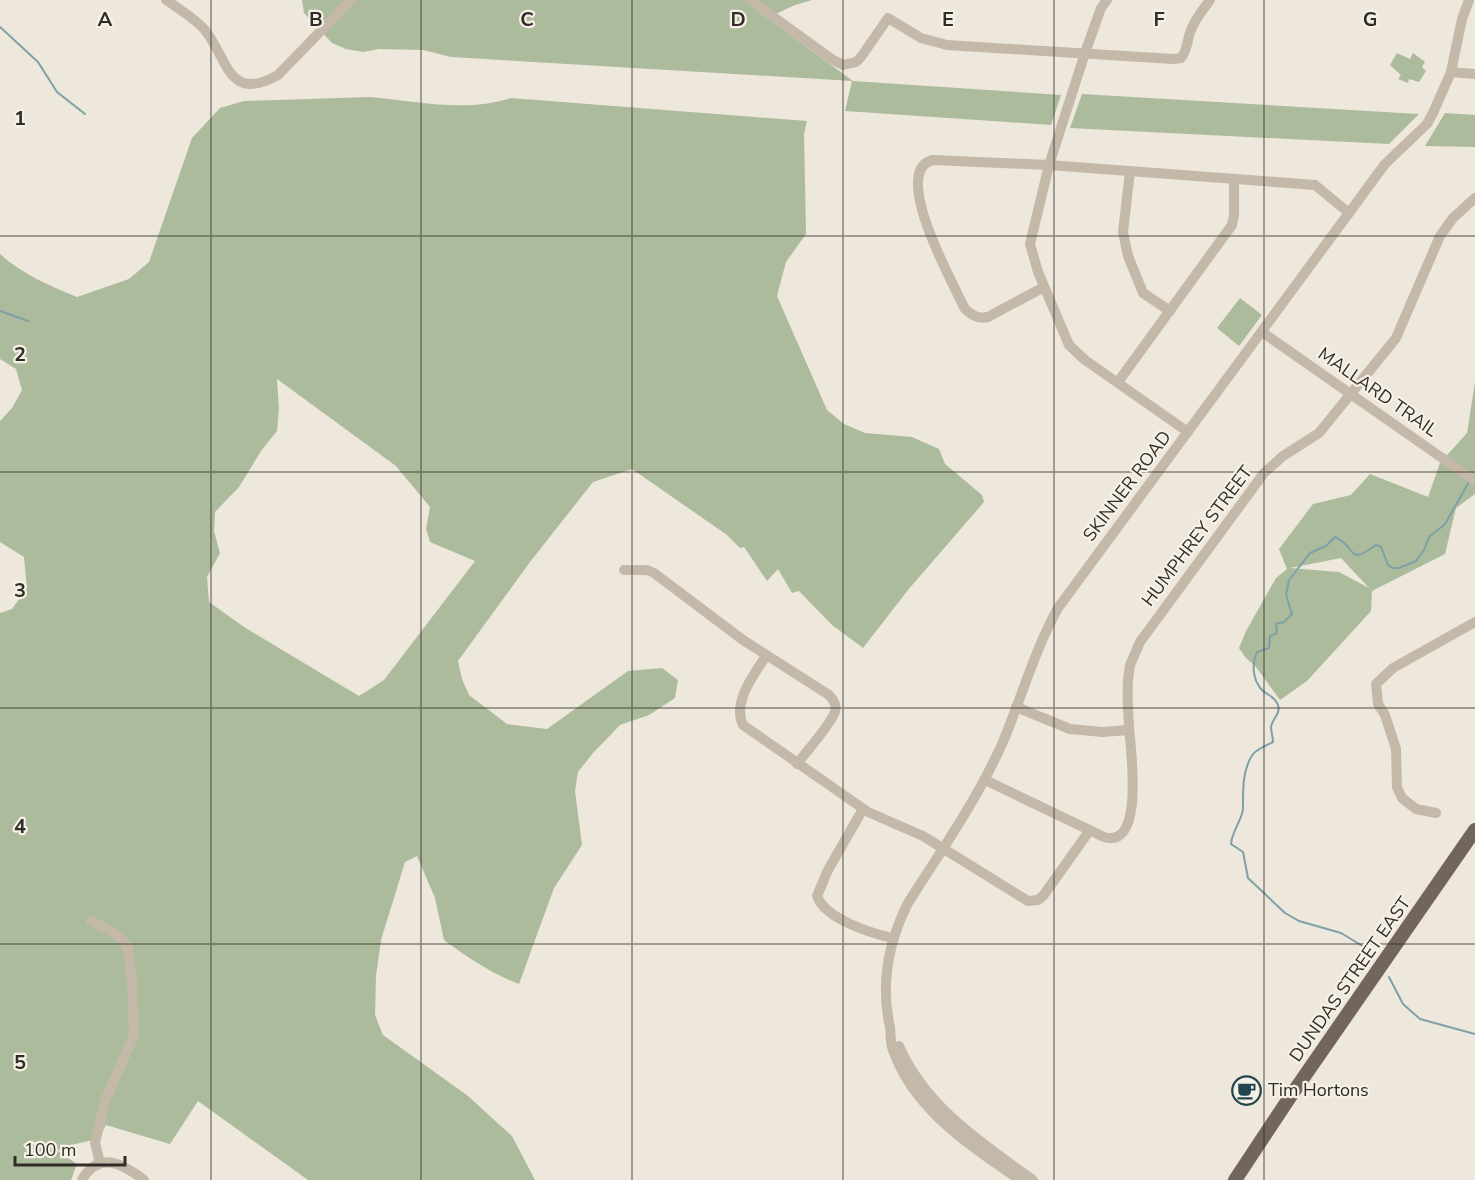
<svg xmlns="http://www.w3.org/2000/svg" width="1475" height="1180" font-family="'Nunito Sans',sans-serif">
<style>
.green{fill:#adbb9d;fill-rule:evenodd}
.lines{fill:none;stroke-linecap:round;stroke-linejoin:round}
.stream{stroke:#7ea0a7;stroke-width:2}
.minor{stroke:#c4b9a9;stroke-width:10}
.major{stroke:#72655b;stroke-width:14}
.grid{fill:none;stroke:#322c28;stroke-width:1.5;stroke-opacity:0.55}
.labels{text-anchor:middle;stroke-width:4.5;stroke-linejoin:round;paint-order:stroke}
.street-label{font-size:18px;fill:#322c28;stroke:#f6f1e7}
.poi-label{font-size:18px;fill:#322c28;stroke:#f6f1e7;text-anchor:start}
.grid-label{font-size:20px;text-anchor:middle;font-weight:bold;fill:#322c28;stroke:#f6f1e7;stroke-width:4.5;stroke-linejoin:round;paint-order:stroke}
</style>
<rect width="100%" height="100%" fill="#eee7db"/>
<!-- green -->
<g class="green">
<path d="M302 0H812L795 5 767 18 853 81 1061 95 1051 125 845 111 852 81 451 57 423 50 379 49 363 52 346 49 332 43 304 13Z"/>
<path d="M1397 53 1410 59 1413 53 1425 62 1422 67 1426 71 1419 82 1409 79 1408 83 1398 79 1401 75 1390 65Z"/>
<path d="M1082 94 1419 114 1389 144 1070 128Z"/>
<path d="M369 97C415 101 466 113 511 98L807 121 804 134 806 234 786 262 777 296 827 410 844 424 865 433 912 437 939 449 945 464 982 495 984 502 908 590 863 648 832 625 799 591 792 593 778 569 767 581 744 547 740 548 727 535 632 469 593 482 530 562 458 661 462 679 469 695 507 724 547 729 628 671 662 668 678 680 675 698 649 715 620 725 593 753 578 772 575 791 582 845 554 888 519 984C492 974 467 957 444 940L435 898 417 856 405 862 381 940 376 976 375 1015 383 1035 468 1096 512 1136 535 1180H308L198 1101 170 1144 106 1125 98 1139 62 1147 58 1151 77 1164 71 1180H0V613L12 609 27 588 24 557 0 542V421L12 408 22 390 16 369 0 359V254C22 274 50 286 77 297L129 279 149 262 192 138 220 108 244 101ZM277 379 396 466 430 507 426 529 430 542 475 561 384 680 359 696 244 627 209 602 207 577 220 553 214 531 215 512 239 487 261 451 277 431 279 409Z"/>
<path d="M1445 113 1475 115V147L1425 146Z"/>
<path d="M1240 298 1262 315 1239 346 1217 328Z"/>
<path d="M1475 382V494L1456 508 1445 554 1372 591 1371 611 1307 681 1280 700 1256 667 1245 657 1239 648 1246 631 1276 578 1287 569 1279 549 1313 504 1351 495 1370 474 1428 497 1440 463 1467 433ZM1341 558 1369 588 1339 572 1290 568Z"/>
</g>
<g class="lines">
<!-- stream -->
<g class="stream">
<path d="M0 27 38 62 57 92 85 114"/>
<path d="M0 311 28 321"/>
<path d="M1374 953 1341 933 1299 921 1285 913 1248 878 1243 852 1231 844C1232 831 1242 820 1243 809 1243 791 1242 770 1253 754 1257 749 1267 745 1273 742 1273 737 1271 732 1271 727 1272 719 1281 714 1278 705 1275 696 1266 695 1261 689 1252 678 1252 663 1257 652L1269 648 1270 636 1277 633 1276 624 1284 622 1292 614 1286 595 1289 580 1310 553 1326 546 1335 537C1358 547 1346 567 1376 545L1381 547 1388 565 1393 568H1399L1416 561 1424 550 1429 537 1445 524 1469 482"/>
<path d="M1389 977 1403 1004 1420 1019 1475 1034"/>
</g>
<!-- minor -->
<g class="minor">
<path d="M166 0C179 9 194 18 204 29 228 57 227 104 278 75L351 0"/>
<path d="M750 0 833 60 843 65 856 62 861 57 888 18 921 38 947 45 1173 59 1181 58C1188 50 1187 39 1191 30 1195 19 1203 10 1210 0"/>
<path d="M1107 0 1101 8 1085 53 1049 165 1030 244 1038 272 1069 345 1085 360 1188 432"/>
<path d="M1451 72 1475 74"/>
<path d="M1130 171 1123 232 1128 256 1143 293 1170 311"/>
<path d="M1044 287 988 317C978 319 973 316 965 309 954 285 889 170 933 160L1049 165 1315 185 1349 213"/>
<path d="M1262 332 1475 481"/>
<path d="M1118 382 1232 225 1234 215V179"/>
<path d="M624 570H647L654 573 743 640 829 695C834 700 837 705 835 712 831 724 806 752 797 764"/>
<path d="M766 656C754 674 732 703 743 725L868 812 923 836 1028 901 1038 900 1043 896 1090 830"/>
<path d="M1016 707 1070 729 1103 732 1129 730"/>
<path d="M985 780 1104 837C1146 850 1130 746 1129 726 1128 710 1127 695 1128 680L1130 665 1140 642 1264 473 1283 456 1319 433 1396 338 1440 236 1453 218 1475 198"/>
<path d="M863 809 828 870 817 896C825 919 871 933 892 938"/>
<path d="M1436 813 1416 809 1402 798 1397 787 1396 749 1385 715 1378 704 1376 684 1393 668 1475 622"/>
<path d="M91 921C106 930 120 932 128 948L132 982 134 1035 105 1101 95 1143 100 1163"/>
<path d="M899 1046C926 1107 980 1142 1033 1180"/>
<path d="M82 1180C99 1150 123 1164 144 1180"/>
<path d="M1020 1180C970 1145 914 1110 893 1050 890 1043 891 1035 890 1027 880 983 888 943 908 903 941 851 977 800 1002 744 1021 700 1034 651 1058 608L1385 164 1427 124 1433 113 1451 72 1462 19 1469 0"/>
</g>
<!-- major -->
<path class="major" d="M1235 1180 1290 1097 1475 830"/>
</g>
<!-- grid -->
<path class="grid" d="M211 0V1180M421 0V1180M632 0V1180M843 0V1180M1054 0V1180M1264 0V1180M0 236H1475M0 472H1475M0 708H1475M0 944H1475"/>
<!-- icons -->
<defs>
<symbol id="cafe-ring" viewBox="-11 -11 22 22"><circle r="9.5" fill="#f6f1e7" stroke="#23464e" stroke-width="1.5"/><path d="M-5.5-4.5H6V0H3Q3 3.5 0 3.5H-2.5Q-5.5 3.5-5.5 0ZM3-3.2v2h1.7v-2ZM-6 4.5H4V6H-6Z" fill="#23464e"/></symbol>
</defs>
<g fill-rule="evenodd">
<use href="#cafe-ring" x="1230" y="1074" width="33" height="33"/>
</g>
<g class="labels">
<!-- street labels -->
<g class="street-label">
<text transform="translate(1378 392) rotate(35)" y="6">MALLARD TRAIL</text>
<text transform="translate(1127 486) rotate(-53)" y="6">SKINNER ROAD</text>
<text transform="translate(1197 536) rotate(-53)" y="6">HUMPHREY STREET</text>
<text transform="translate(1350 979) rotate(-55)" y="6">DUNDAS STREET EAST</text>
</g>
<!-- poi labels -->
<g class="poi-label">
<text x="1268" y="1096">Tim Hortons</text>
</g>
</g>
<g class="grid-label">
<text x="105" y="26">A</text>
<text x="316" y="26">B</text>
<text x="527" y="26">C</text>
<text x="738" y="26">D</text>
<text x="948" y="26">E</text>
<text x="1159" y="26">F</text>
<text x="1370" y="26">G</text>
<text x="20" y="125">1</text>
<text x="20" y="361">2</text>
<text x="20" y="597">3</text>
<text x="20" y="833">4</text>
<text x="20" y="1069">5</text>
</g>
<!-- scale -->
<path d="M15 1156v9h110v-9" fill="none" stroke="#322c28" stroke-width="3"/>
<text x="24" y="1156" font-size="18" fill="#322c28" stroke="#f6f1e7" stroke-width="4.5" paint-order="stroke">100 m</text>
</svg>
